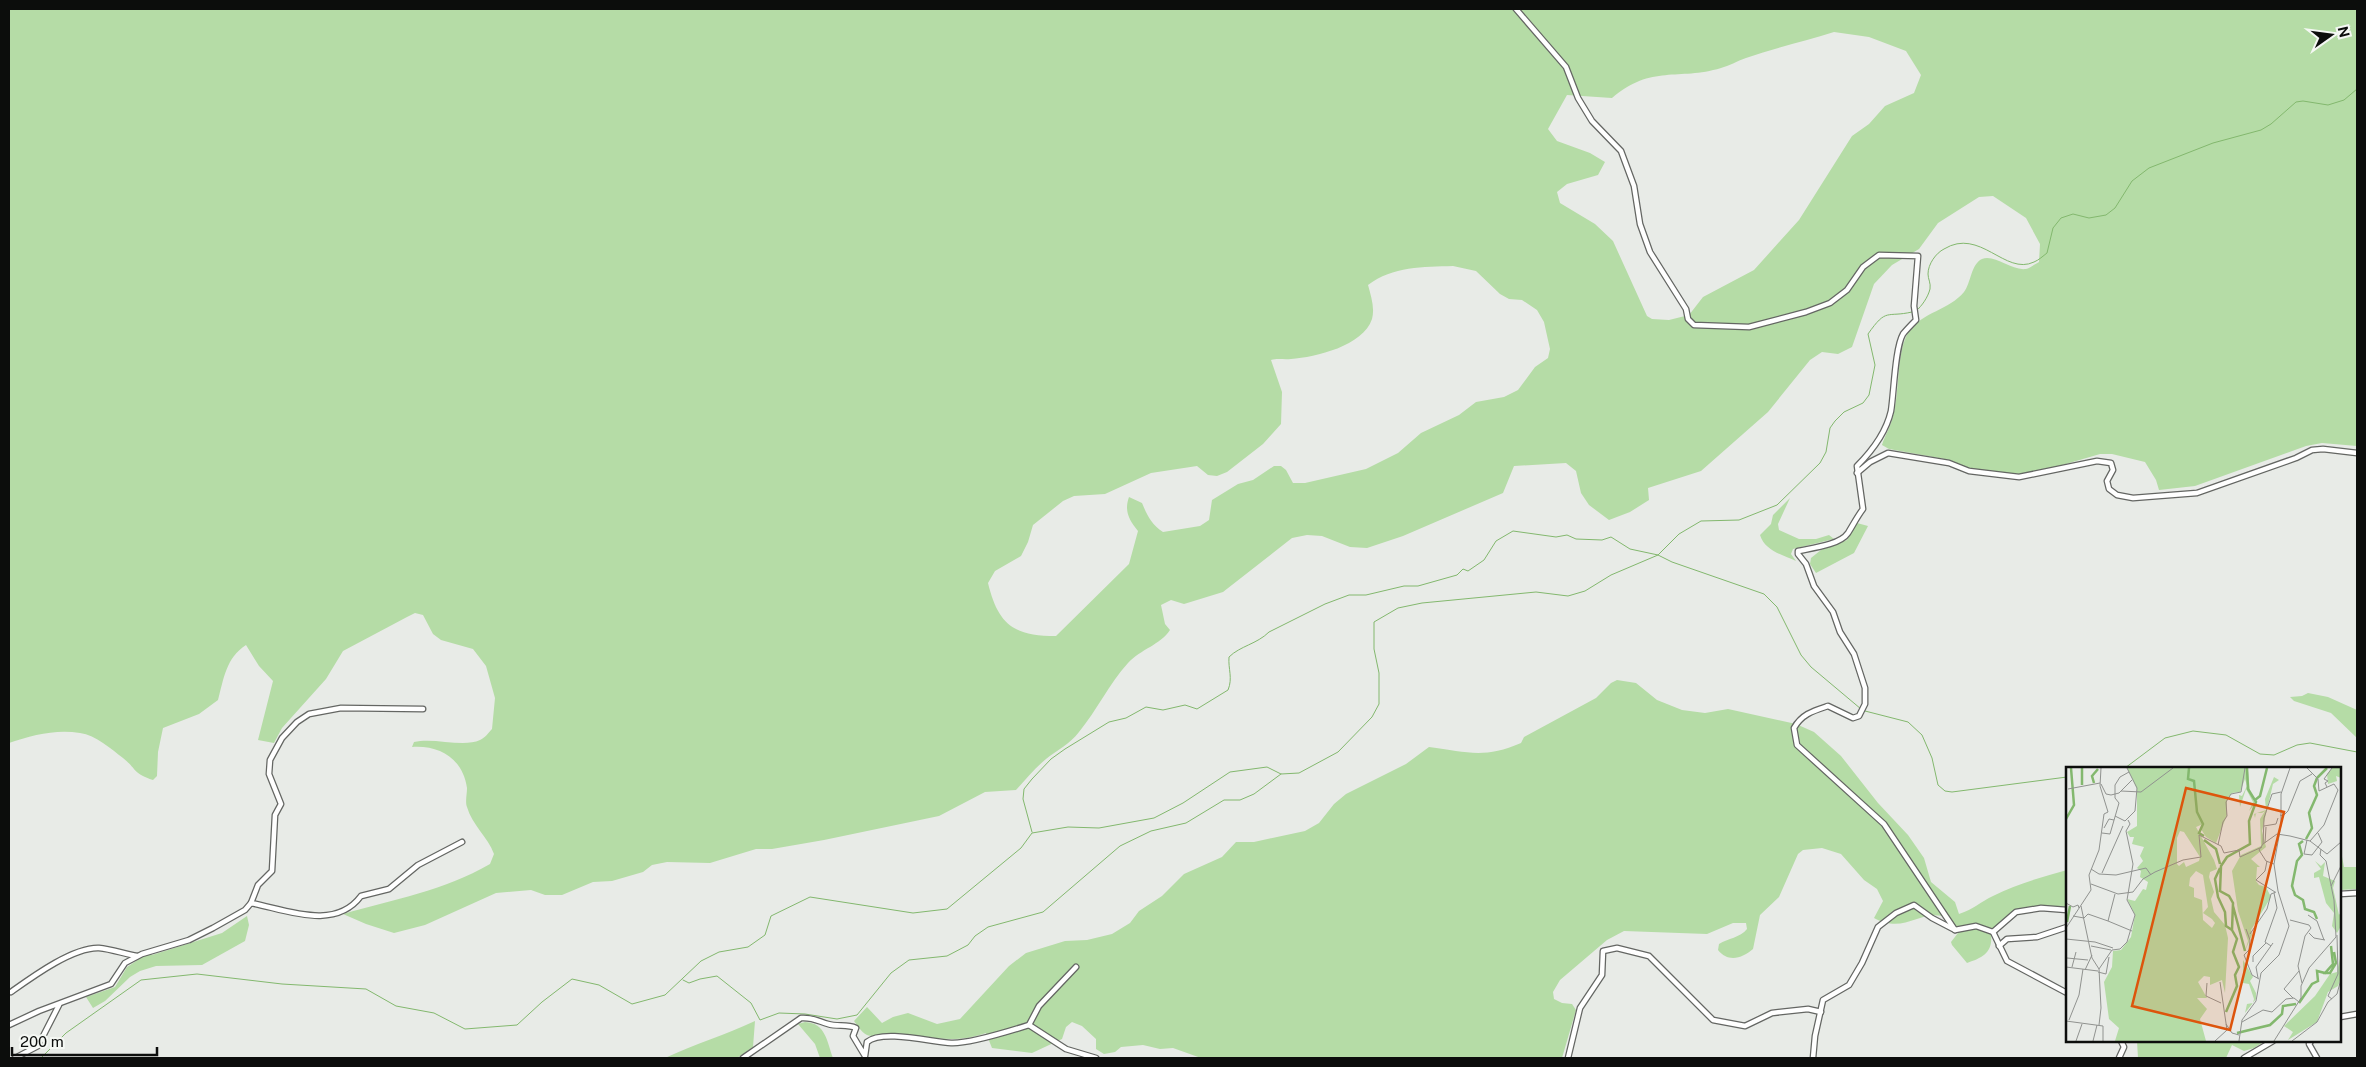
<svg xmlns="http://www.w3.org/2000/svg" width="2366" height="1067" font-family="'Public Sans',sans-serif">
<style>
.green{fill:#b5dca6;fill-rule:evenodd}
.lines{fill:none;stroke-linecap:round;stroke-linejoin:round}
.stream{stroke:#83b86e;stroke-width:1}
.minor-casing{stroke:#646663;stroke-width:7}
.minor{stroke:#fff;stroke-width:4.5}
.inset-river{fill:none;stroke:#83b86e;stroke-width:2.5}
.inset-road{fill:none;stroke:#90928f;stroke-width:1}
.view{fill:#dd550c;fill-opacity:0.15;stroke:#dd550c;stroke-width:2.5}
.inset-edge{fill:none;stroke:#0c0d0c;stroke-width:2.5}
</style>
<rect width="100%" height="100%" fill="#e8ebe7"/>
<!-- green -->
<g class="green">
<path d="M9 9H2357V446L2322 443 2306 446 2195 486 2159 490 2156 480 2145 462 2112 454H2100L2059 466 2021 474 2002 473 1970 469 1950 460 1889 449 1882 445C1885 435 1891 426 1893 416 1900 392 1896 351 1909 331 1923 312 1949 310 1964 292 1971 283 1971 264 1982 259 1995 254 2011 271 2026 269 2030 268 2035 264 2039 262L2040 244 2026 218 1993 196 1979 197 1938 223 1919 249 1892 265 1874 284 1852 347 1838 354 1822 352 1810 360 1768 412 1701 471 1648 488 1649 500 1630 512 1609 520 1589 505 1581 493 1576 471 1566 463 1514 466 1503 493 1403 536 1367 548 1350 547 1322 536 1307 535 1292 538 1223 592 1184 604 1171 600 1161 605 1165 624 1170 630C1160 645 1141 649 1128 663 1109 684 1097 710 1079 732 1070 744 1057 750 1046 759 1035 768 1026 779 1016 790L985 792 939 816 824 840 772 849H756L710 863 667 862 652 865 643 872 612 881 593 882 562 895H545L531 890 496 893 425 925 394 933 366 924 343 914C394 899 444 891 490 864L494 854C488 837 472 825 467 807 465 802 467 794 467 788 463 759 440 745 412 747L414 742C434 737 463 748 480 740 485 738 489 732 492 729L495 698 486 666 473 649 441 640 433 634 423 615 415 613 407 617 343 651 326 679 282 728 274 743 258 740 273 681 259 666 246 645C226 658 224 678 218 700L199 714 163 728 158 752 157 776 153 780C132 773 137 769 123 758 111 749 96 735 80 733 56 729 32 735 9 743ZM1834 32 1869 37 1906 51 1921 75 1914 93 1885 106 1869 124 1852 136 1799 220 1754 270 1703 297 1689 315 1669 320 1652 319 1647 316 1613 241 1595 224 1560 203 1557 192 1567 184 1598 175 1605 162 1590 153 1557 141 1548 129 1567 95 1612 98C1652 64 1678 81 1721 68 1729 66 1737 61 1746 58 1775 48 1805 41 1834 32ZM1453 266 1476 271 1500 294 1509 299 1522 300 1537 310 1544 322 1550 349 1548 358 1535 367 1518 390 1504 397 1476 402 1459 415 1421 433 1398 453 1366 469 1305 483H1293L1286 470 1281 466H1274L1253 480 1238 484 1212 500 1209 520 1200 526 1163 532C1151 524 1147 515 1142 503L1129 497C1124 511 1129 520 1138 531L1129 564 1056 636C1013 636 998 624 988 583L995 571 1021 556 1028 542 1033 525 1063 501 1074 496 1105 494 1151 473 1197 466 1208 475 1217 476 1227 472 1263 444 1281 424 1282 392 1271 360C1278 358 1284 360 1291 359 1316 357 1363 346 1372 319 1375 308 1371 296 1368 285 1393 266 1423 267 1453 266Z"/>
<path d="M1790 498 1778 524 1779 530 1799 539H1816L1829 535 1834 539 1793 549 1791 554 1796 561C1783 555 1765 551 1760 535L1771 524 1773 515Z"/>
<path d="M1857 523 1868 526 1854 553 1816 573 1810 564 1811 558 1821 550 1847 540Z"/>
<path d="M1617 680 1636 683 1657 700 1682 710 1705 713 1728 709 1796 724 1814 732 1841 756 1878 803 1908 835 1924 858 1931 882 1955 902 1959 914C1974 909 1980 902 1993 896 2017 884 2042 877 2067 870V908L2015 911 1991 935C1993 952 1983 958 1967 963L1952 945 1951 942 1958 933 1950 919C1922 905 1907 936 1874 918L1883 901 1877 889 1864 880 1841 854 1822 848 1803 850 1798 854 1779 897 1760 915 1753 949C1743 958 1728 963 1718 950L1719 944C1728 938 1740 938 1747 929L1746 923H1733L1707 934 1624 931 1607 940 1560 980 1553 992 1554 999 1562 1003 1572 1004 1576 1010 1562 1058H1201L1173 1048 1160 1049 1143 1045 1121 1047 1115 1052 1104 1054 1096 1049V1039L1082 1026 1072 1022 1066 1027 1062 1039 1032 1053 992 1048 986 1033C956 1044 929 1037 898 1034 889 1033 875 1038 867 1035 861 1032 858 1026 854 1021L867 1007 882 1023 893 1017 908 1013 937 1024 960 1019 1009 966 1026 953 1065 941 1087 940 1112 934 1130 923 1139 911 1162 896 1184 874 1222 857 1236 842H1254L1305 831 1319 823 1334 804 1346 794 1406 764 1429 747C1467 752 1484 759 1521 743L1524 737 1596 698 1611 683Z"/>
<path d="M2308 693 2328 697 2357 710V738L2331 713 2294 701 2290 697 2302 696Z"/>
<path d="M2340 846 2344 867H2357V889L2340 890Z"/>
<path d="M247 916 249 925 245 941 202 965 156 966 140 971 130 977 105 1001 93 1008 86 997 115 987 127 967 150 952 152 955 222 933Z"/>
<path d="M755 1021 753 1047 737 1058H665C695 1044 725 1035 755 1021Z"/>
<path d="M805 1022C826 1023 827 1042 833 1058H820L815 1044 798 1024Z"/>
<path d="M2137 1041H2265L2254 1048 2244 1051 2232 1045 2226 1058H2138Z"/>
</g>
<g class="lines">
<!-- stream -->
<g class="stream">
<path d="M1916 311C1922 306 1928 297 1930 289 1931 283 1928 279 1928 274 1928 264 1936 253 1944 249 1980 227 2005 276 2034 262 2039 260 2043 256 2047 253L2053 228 2061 218 2073 214 2089 218 2106 215 2115 208 2132 181 2149 168 2213 143 2261 130 2271 124 2296 102 2303 101 2328 105 2344 100 2357 89"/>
<path d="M1865 711 1908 722 1922 735 1932 758 1938 785 1945 791 1952 792 2067 777"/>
<path d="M2125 768 2165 738 2193 731 2226 735 2260 754 2274 755 2297 745 2310 743 2357 752"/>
<path d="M1032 832 1023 799 1024 789 1032 779 1051 759 1065 749 1109 722 1126 718 1146 707 1163 710 1185 705 1197 709 1228 690C1233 678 1228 669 1229 657 1240 646 1257 644 1269 632L1325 604 1349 595H1366L1404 586H1418L1457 575 1463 569 1468 571 1484 560 1496 541 1513 531 1556 537 1567 535 1576 539 1602 540 1611 537 1630 549 1658 555 1679 534 1701 521 1739 520 1777 505 1820 463 1826 452 1830 428 1835 421 1844 412 1863 403 1869 395 1875 365 1868 334C1887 307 1886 318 1912 312"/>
<path d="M683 980 689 983 700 979 717 976 751 1003 760 1020 779 1013 805 1014 837 1019 857 1015 891 973 909 960 947 956 968 945 975 936 988 927 1043 912 1120 846 1151 831 1186 823 1224 800H1240L1254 794 1281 774"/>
<path d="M41 1058 66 1033 141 980 197 974 282 984 366 989 396 1006 434 1013 465 1029 517 1025 542 1002 572 979 599 985 632 1004 665 995 701 961 719 952 748 947 765 935 771 916 810 897 913 913 947 909 1021 848 1032 833 1068 827 1099 828 1154 818 1183 803 1230 772 1267 767 1281 774 1299 773 1338 752 1372 717 1379 704V673L1374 649V622L1398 608 1422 603 1536 592 1568 596 1585 591 1611 575 1658 555 1672 562 1764 594 1777 607 1801 655 1811 667 1861 709"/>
</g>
<defs>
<g id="minor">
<path d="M1516 9 1566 67 1578 98 1592 121 1621 151 1634 186 1640 224 1650 252 1686 309 1688 319 1694 325 1749 327 1806 312 1830 303 1847 290 1863 267 1879 255 1918 256 1914 306 1916 320C1912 324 1907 329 1903 334 1895 348 1894 392 1891 411 1886 433 1873 450 1857 466L1863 509C1857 517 1853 525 1848 533 1840 545 1812 548 1798 551V554L1806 564 1814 586 1833 612 1840 632 1854 654 1865 688V704L1859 716 1853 718 1828 706C1813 711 1802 714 1794 728L1797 745 1884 824 1955 930"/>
<path d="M1857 473 1870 462 1888 453 1949 463 1969 471 2019 477 2097 461 2111 463 2113 470 2107 481 2109 489 2117 495 2133 498 2197 493 2296 458 2312 450 2323 449 2357 453"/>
<path d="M2340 894 2357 893"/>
<path d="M251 903 258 885 272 871 275 815 281 804 269 774 270 760 282 738 297 722 309 714 341 708 423 709"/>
<path d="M1993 932 2007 961 2067 993"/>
<path d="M1999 946 2007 939 2037 937 2067 927"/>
<path d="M11 992C32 977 73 947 99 948 111 949 125 954 137 956"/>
<path d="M2340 1017 2357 1014"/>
<path d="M9 1025 39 1011 111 984 125 963 142 954 189 940 213 928 245 910 251 903C287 910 335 931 361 896L389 889 418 865 462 842"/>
<path d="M1029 1025 1066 1049 1096 1058"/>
<path d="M2311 1041 2309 1044 2317 1058"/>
<path d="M15 1058 38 1046 59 1005"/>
<path d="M743 1058 801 1018C812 1017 818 1021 828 1024 837 1027 847 1024 856 1028L853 1036 865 1056 867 1042C882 1029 932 1042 951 1043 969 1044 1010 1031 1029 1025L1039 1006 1076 967"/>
<path d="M1568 1058 1580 1008 1602 975 1603 951 1617 948 1649 956 1713 1020 1745 1026 1772 1013 1808 1009 1821 1012"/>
<path d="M1813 1058 1815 1036 1823 1000 1849 985 1862 963 1878 927 1896 913 1914 905 1932 918 1955 930 1976 926 1993 932 2016 912 2041 908 2067 910"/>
<path d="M2119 1058 2124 1047 2121 1041"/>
<path d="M2244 1058 2273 1041"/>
</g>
</defs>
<!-- minor casing -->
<use href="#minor" class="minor-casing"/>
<!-- minor -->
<use href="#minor" class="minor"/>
</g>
<!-- overview -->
<g transform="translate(2066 767)">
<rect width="275" height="275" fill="#e8ebe7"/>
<path d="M61 1H181L182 4 184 25 189 37 183 44 187 35 180 22 174 40 173 28 176 29 181 19 179 12 174 25 166 26 161 32V48L150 76 140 70 135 62 137 57 130 60 148 93 151 102 144 105 143 110 148 125 145 132 148 145 159 158 162 171 159 226 156 213 144 218V210L138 209 132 215 141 231H131L141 242 134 252 140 274H49L53 261 43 252 38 215 46 200 47 184 55 183 65 170 69 148 61 132 69 134 77 122 80 123 82 115 74 110 75 104 71 101 77 94 74 89 78 80 66 77 68 70H64L61 65 71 59V22ZM114 64 118 65 134 90 133 94 120 100 118 95 113 99 111 97V71ZM130 104 137 108 142 140 137 146 146 152 149 156 146 161 137 153 136 133 128 130V121L123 119 124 111ZM266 1H275V11L270 9 271 14 262 17 261 7ZM208 10 213 13 207 17 196 64 200 80 185 92 194 100H191L190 114 193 118 200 120 205 130 185 163 186 168 179 184 182 174 172 144 166 104 175 88 195 79 194 52 199 44 196 46H190L189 51 188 47 200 43 199 32ZM249 94 255 99 259 95 257 109 269 114 267 121 273 148 275 145V159L271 166 266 159 268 146 260 136 253 110 248 111V106L255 102ZM275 187V211L272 219 262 225 251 255 222 273 227 265 218 259 249 229 264 207 271 205ZM177 193 187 210 184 214 190 226V232L179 246 181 237 187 236 188 232 183 217 177 216Z" fill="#b5dca6" fill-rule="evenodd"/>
<path class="inset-river" d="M123 1 122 12 128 14 131 45 137 57 133 66 138 69M28 16 26 9 32 2M16 18V1M189 33 194 29 201 1M0 52 8 38 5 1M240 72 246 61 243 46 251 28 248 19 251 11 261 1M138 73 150 82 154 97M237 74 233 77 236 88 231 94 226 119 229 128 237 133 239 142 248 145 251 152M154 101 149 112 152 130 159 145 160 159 166 163M167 139 179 184M1 155 4 139M257 206H264L270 196 268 185M233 236 246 217 252 214 251 204 259 206 267 197 265 179M160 245 171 219 169 208 173 200 167 185 171 172 166 163 167 136 163 129 154 124 155 99 161 90 184 77 183 54 190 35 182 22 181 1M171 266 204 258 216 247 217 239 230 237"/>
<path class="inset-road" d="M241 1 252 12 253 24 268 17 272 23 258 58 244 74M0 12V33M35 17 40 27 45 28 53 26 66 13M261 20 259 16 262 14 258 12 266 1M2 22 34 16M55 24 75 25 107 1M214 48 217 49 222 44 234 14 246 7M49 49 59 54 69 44 71 21 61 1M198 59 210 57 212 51M38 61 43 52 48 53M36 66 44 67 53 36 49 31V18L54 10 63 5M241 73 238 87 246 88 256 75 252 66M199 76 200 60M197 77 211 67 224 69 244 74 261 87 275 75M152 78 157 55 161 49 160 35 165 27 175 25 179 1M201 94 199 104 190 113 209 125M208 97 200 94 193 83 197 77 198 51 206 27 215 25M25 102 33 107 50 108 80 101 85 108M36 106 57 59M25 117 52 127 67 125 77 112 89 105 117 93 135 90 133 68 155 79 158 86 173 83 174 90 196 80M265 119 275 99M49 127 42 154 66 164M0 136 7 140 12 138 13 141M15 139 26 191 33 202M242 148 251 154 258 173M7 149 18 151 22 147 42 154M224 153 243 158 245 161 239 169 232 199 236 216M0 161 25 123 23 108 33 83 38 47 42 45 34 19 35 1M180 162 184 173 183 183 178 188 186 208 193 212M243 166 248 171 259 173M184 167 201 142 205 127 210 125M271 168 272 207M0 172 29 175 47 181M25 179 45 183M205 179 199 175 211 141 208 126M1 191 22 193M0 192V172M187 195V189L200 176M0 200 32 204M6 200 10 185M19 203 26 188M32 205 40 207 43 190M192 211 190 200 207 176M141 216 140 229 155 236M227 231 218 222 233 204M266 232 262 229 272 207M3 253 13 228 17 202M0 254 37 259V274M176 255 197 243 206 245 220 232 228 231 233 235M160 257 166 266 173 268M33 258 35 241 33 202 46 183 54 182 61 175 69 148 61 133 67 97 60 64 64 57 62 53M10 274 16 257M27 274 31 258M149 274 161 263 154 215M173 274 176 253 190 234 195 206 213 188 223 159 212 124 208 97 215 58V27L224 1M208 274 235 231V219L243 201 270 170 268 133 260 94 254 88 255 82M226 274 251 255 262 235 271 227 275 212"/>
<path class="view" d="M120 21 218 45 164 263 66 239Z"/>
<rect width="275" height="275" class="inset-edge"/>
</g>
<!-- border -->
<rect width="2366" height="1067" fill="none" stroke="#0c0d0c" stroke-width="20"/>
<!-- north arrow -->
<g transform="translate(2331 35) rotate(76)" stroke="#f5f8f4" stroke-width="4" paint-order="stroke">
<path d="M0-4L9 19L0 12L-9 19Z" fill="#0c0d0c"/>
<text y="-8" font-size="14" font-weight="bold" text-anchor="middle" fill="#0c0d0c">N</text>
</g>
<!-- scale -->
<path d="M12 1047v8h145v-8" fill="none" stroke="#0c0d0c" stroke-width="2.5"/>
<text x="20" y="1047" font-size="15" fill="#0c0d0c" stroke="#f5f8f4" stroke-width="4" paint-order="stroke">200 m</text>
</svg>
